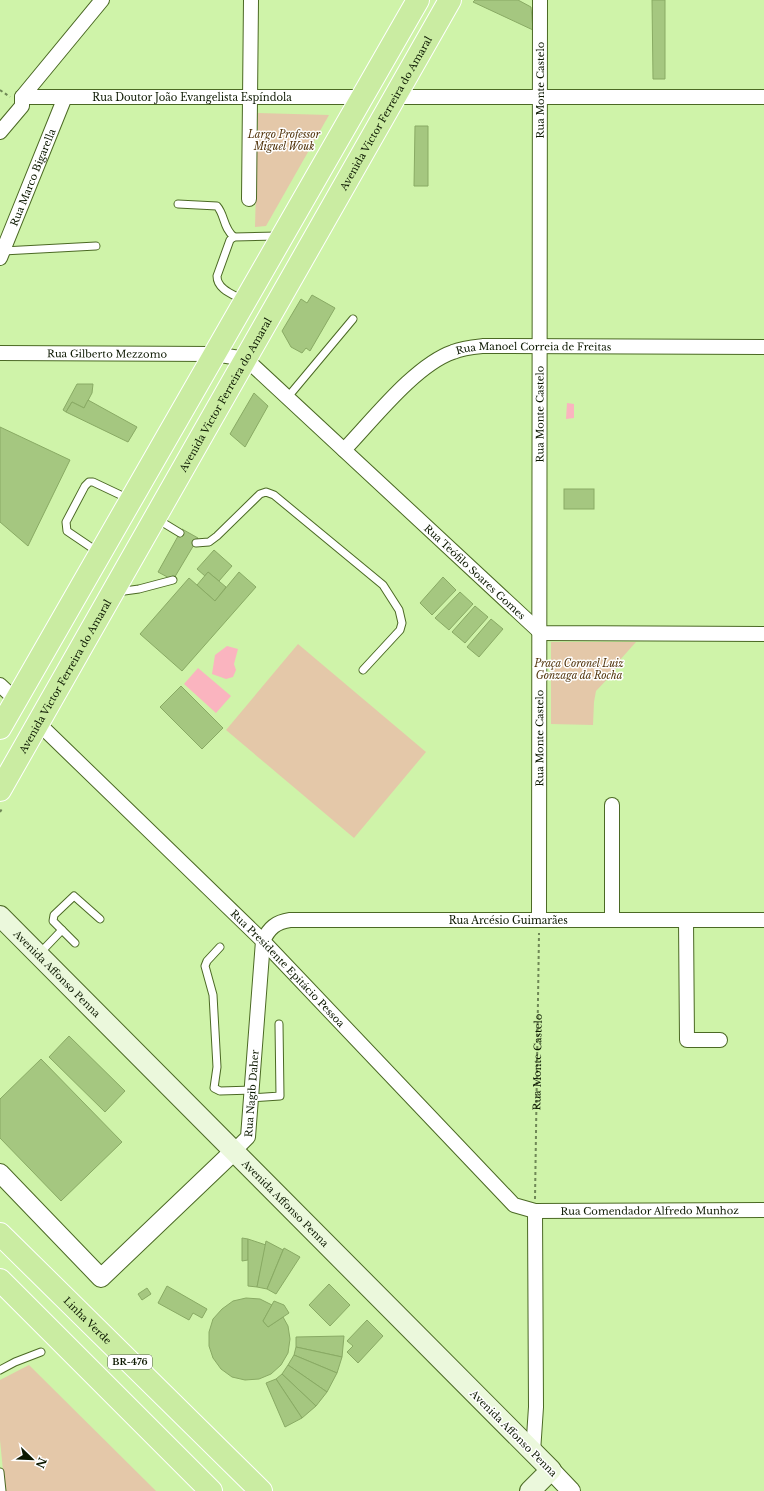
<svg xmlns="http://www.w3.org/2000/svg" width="764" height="1491" font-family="'Libre Baskerville',serif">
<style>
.green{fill:#e4c8a9}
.water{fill:#fab4bf}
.building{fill:#a5c780;stroke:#89aa64}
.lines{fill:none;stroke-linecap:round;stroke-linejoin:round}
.service-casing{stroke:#4b6924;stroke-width:9}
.minor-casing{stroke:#4b6924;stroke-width:16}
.tertiary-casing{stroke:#4b6924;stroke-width:20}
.secondary-casing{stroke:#4b6924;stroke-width:22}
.trunk-casing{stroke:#fff;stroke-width:24}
.path{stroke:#6f8856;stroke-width:2;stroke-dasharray:3 3;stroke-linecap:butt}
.service{stroke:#fff;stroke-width:7}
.minor{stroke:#fff;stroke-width:14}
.tertiary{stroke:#fff;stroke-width:18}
.secondary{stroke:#ebf8dc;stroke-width:20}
.trunk{stroke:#caeca2;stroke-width:22}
.labels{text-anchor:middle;stroke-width:3;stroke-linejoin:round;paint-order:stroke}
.shield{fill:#fff;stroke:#555d4c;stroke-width:1}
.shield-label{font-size:9px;font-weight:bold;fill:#0c1800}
.street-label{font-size:10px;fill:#0c1800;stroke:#fff}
.park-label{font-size:10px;font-style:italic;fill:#52350d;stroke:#fff}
</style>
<rect width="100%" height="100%" fill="#cff3a9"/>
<!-- green -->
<g class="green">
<path d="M258 113 329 115 266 226 255 227Z"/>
<path d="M551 642H636L619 661 614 672 596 691 594 702 593 725 551 724Z"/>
<path d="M298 644 426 752 354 838 226 730Z"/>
<path d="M29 1365 156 1491H5L0 1440V1380Z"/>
</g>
<!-- water -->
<g class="water">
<path d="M567 403 574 404V418L566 419Z"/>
<path d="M227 646 238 649 234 664 236 670 233 677 226 679 212 674 215 655Z"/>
<path d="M198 668 231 696 216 713 184 684Z"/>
</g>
<!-- building -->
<g class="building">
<path d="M475 0H518L531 7 533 30 473 2Z"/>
<path d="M652 0H665V79H653Z"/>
<path d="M415 126H428V186H414Z"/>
<path d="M312 295 335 308 310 351 306 348 302 353 291 347 282 331 301 299 307 303Z"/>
<path d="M77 384H93L92 393 84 408 72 402 66 412 63 410Z"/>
<path d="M254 393 268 406 245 447 230 434Z"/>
<path d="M88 400 137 427 128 442 66 412 72 402 84 408Z"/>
<path d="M0 427 70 460 28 546 0 522Z"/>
<rect x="564" y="489" width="30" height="20"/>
<path d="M182 529 198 538 173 580 158 572Z"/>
<path d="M214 550 232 566 219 581 208 572 205 576 197 569Z"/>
<path d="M208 572 226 587 215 601 197 585Z"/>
<path d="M239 572 256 587 182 671 140 634 189 578 215 601Z"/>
<path d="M443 577 456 590 432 615 420 603Z"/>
<path d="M460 592 473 604 449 630 435 618Z"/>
<path d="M475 606 488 617 465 643 452 632Z"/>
<path d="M491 619 503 629 479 657 467 647Z"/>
<path d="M181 686 223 728 202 749 160 707Z"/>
<path d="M69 1036 125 1091 105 1112 49 1057Z"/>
<path d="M41 1059 122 1142 61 1201 0 1138V1099Z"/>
<path d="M242 1238 248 1239V1260L242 1261Z"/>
<path d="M248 1239 266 1245 257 1287 248 1286Z"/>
<path d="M266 1241 283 1250 267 1289 257 1287Z"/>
<path d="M284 1248 300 1257 276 1294 267 1289Z"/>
<path d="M329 1284 350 1305 330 1326 309 1305Z"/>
<path d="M167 1286 207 1309 202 1318 193 1313 189 1320 158 1303Z"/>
<path d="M147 1288 151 1294 142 1300 138 1294Z"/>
<path d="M246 1298 260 1299 272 1305 263 1321 268 1327 283 1317 288 1326 290 1339 288 1353 281 1365 271 1374 259 1379 245 1380 232 1377 221 1369 213 1358 209 1346V1332L213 1319 222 1309 233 1301Z"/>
<path d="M274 1301 284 1305 289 1313 268 1327 263 1321Z"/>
<path d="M367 1320 383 1336 358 1363 347 1352 353 1346 347 1341Z"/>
<path d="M344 1336 342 1357 296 1347V1337Z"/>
<path d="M296 1347 342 1357 337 1373 294 1355Z"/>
<path d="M294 1355 337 1373 327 1392 288 1365Z"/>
<path d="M288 1365 327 1392 316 1406 282 1374Z"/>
<path d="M282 1374 316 1406 302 1418 276 1379Z"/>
<path d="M276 1379 302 1418 285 1427 266 1383Z"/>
</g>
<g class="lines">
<defs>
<g id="service">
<path d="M178 204 217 206C225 215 223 228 234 237"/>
<path d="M3 251 96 246"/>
<path d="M243 300C232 294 217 289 217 276L230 240 234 237 278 236"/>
<path d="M287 398 353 319"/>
<path d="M157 519 180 533"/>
<path d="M196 543 209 542 217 536 260 494 266 492 274 495 383 585 399 610 402 623 400 630 363 670"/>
<path d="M98 552 67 531 66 522 85 486 89 482H93L129 499"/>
<path d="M117 592 139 589 173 580"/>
<path d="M62 930 53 921 54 915 74 896 100 919"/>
<path d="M220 947 207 961 205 966 213 995 217 1067 214 1088 220 1091 253 1090"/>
<path d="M40 953 62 930 75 943"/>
<path d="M252 1098 280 1096 279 1024"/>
<path d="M0 1370 15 1362 41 1352"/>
<path d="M0 1472 2 1491"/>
</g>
<g id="minor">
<path id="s2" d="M22 97H362"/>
<path d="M395 97H764"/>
<path d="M0 132 22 106V97L102 0"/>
<path d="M249 199 251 0"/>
<path id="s3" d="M0 258 65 97"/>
<path id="s4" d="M0 353 214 354 246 359 541 633 764 634"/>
<path id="s5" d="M344 450C372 421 415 365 453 352 462 348 473 347 483 346L764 347"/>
<path d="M0 685 16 700"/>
<path id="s6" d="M38 723 263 941 514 1205 535 1211 764 1210"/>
<path id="s7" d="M539 920 540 0"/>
<path d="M612 920V805"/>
<path d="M686 920 687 1040H720"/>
<path id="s8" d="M233 1152 248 1137 263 941C269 928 276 922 290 920H764"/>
<path d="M533 1452 536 1407 535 1211"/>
</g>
<g id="tertiary">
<path d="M0 1173 101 1278 233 1152"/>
<path d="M551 1470 571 1491"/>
</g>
<g id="secondary">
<path id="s9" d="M0 916 551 1470 530 1491"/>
</g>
<g id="trunk">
<path d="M0 728 418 0"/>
<path id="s10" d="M0 790 450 0"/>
<path id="s11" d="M0 1234 261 1491"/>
<path d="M0 1280 211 1491"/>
</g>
</defs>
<!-- service casing -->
<use href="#service" class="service-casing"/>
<!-- minor casing -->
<use href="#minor" class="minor-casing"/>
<!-- tertiary casing -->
<use href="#tertiary" class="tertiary-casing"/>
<!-- secondary casing -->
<use href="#secondary" class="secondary-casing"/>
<!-- trunk casing -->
<use href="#trunk" class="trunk-casing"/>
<!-- path -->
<g class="path">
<path d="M0 90 10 97"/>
<path d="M0 812 3 807"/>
<path id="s1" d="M535 1199 539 933"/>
</g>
<!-- service -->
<use href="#service" class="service"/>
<!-- minor -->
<use href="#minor" class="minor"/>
<!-- tertiary -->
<use href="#tertiary" class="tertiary"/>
<!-- secondary -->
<use href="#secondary" class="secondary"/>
<!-- trunk -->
<use href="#trunk" class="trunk"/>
</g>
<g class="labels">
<!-- shield labels -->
<rect class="shield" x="108" y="1355" width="44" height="14" rx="3"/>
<g class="shield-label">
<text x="130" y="1365">BR-476</text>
</g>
<!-- street labels -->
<g class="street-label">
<text dy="4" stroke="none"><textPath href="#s7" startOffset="830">Rua Monte Castelo</textPath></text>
<text dy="4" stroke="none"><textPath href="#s2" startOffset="170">Rua Doutor João Evangelista Espíndola</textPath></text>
<text dy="4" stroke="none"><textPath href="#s10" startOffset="779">Avenida Victor Ferreira do Amaral</textPath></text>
<text dy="4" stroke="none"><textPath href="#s3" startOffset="87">Rua Marco Bigarella</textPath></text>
<text dy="4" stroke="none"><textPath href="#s5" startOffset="229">Rua Manoel Correia de Freitas</textPath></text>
<text dy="4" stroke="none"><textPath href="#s4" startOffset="107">Rua Gilberto Mezzomo</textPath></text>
<text dy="4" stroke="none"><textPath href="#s10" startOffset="455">Avenida Victor Ferreira do Amaral</textPath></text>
<text dy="4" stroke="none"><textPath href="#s7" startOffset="506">Rua Monte Castelo</textPath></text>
<text dy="4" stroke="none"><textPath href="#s4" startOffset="559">Rua Teófilo Soares Gomes</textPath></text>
<text dy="4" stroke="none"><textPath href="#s10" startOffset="131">Avenida Victor Ferreira do Amaral</textPath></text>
<text dy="4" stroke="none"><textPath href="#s7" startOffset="182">Rua Monte Castelo</textPath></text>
<text dy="4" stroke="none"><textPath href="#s8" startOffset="472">Rua Arcésio Guimarães</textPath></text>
<text dy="4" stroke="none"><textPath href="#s6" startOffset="350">Rua Presidente Epitácio Pessoa</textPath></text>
<text dy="4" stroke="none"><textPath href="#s9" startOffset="81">Avenida Affonso Penna</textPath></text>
<text dy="4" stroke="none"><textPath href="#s1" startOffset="137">Rua Monte Castelo</textPath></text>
<text dy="4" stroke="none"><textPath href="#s8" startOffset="65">Rua Nagib Daher</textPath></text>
<text dy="4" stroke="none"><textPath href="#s9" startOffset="405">Avenida Affonso Penna</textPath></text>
<text dy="4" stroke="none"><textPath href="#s6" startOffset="814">Rua Comendador Alfredo Munhoz</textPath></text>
<text dy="4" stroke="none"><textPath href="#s11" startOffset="123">Linha Verde</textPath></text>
<text transform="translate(514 1433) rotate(45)" y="4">Avenida Affonso Penna</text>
</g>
<!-- park labels -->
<g class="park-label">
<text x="284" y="138">Largo Professor<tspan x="284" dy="12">Miguel Wouk</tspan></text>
<text x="579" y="667">Praça Coronel Luiz<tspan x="579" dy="12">Gonzaga da Rocha</tspan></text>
</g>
</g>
<!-- north arrow -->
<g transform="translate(32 1459) rotate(113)" stroke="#ffffff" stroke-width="3" paint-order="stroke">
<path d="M0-3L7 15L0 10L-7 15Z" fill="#0c1800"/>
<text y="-6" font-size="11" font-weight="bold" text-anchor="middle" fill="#0c1800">N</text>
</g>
</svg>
